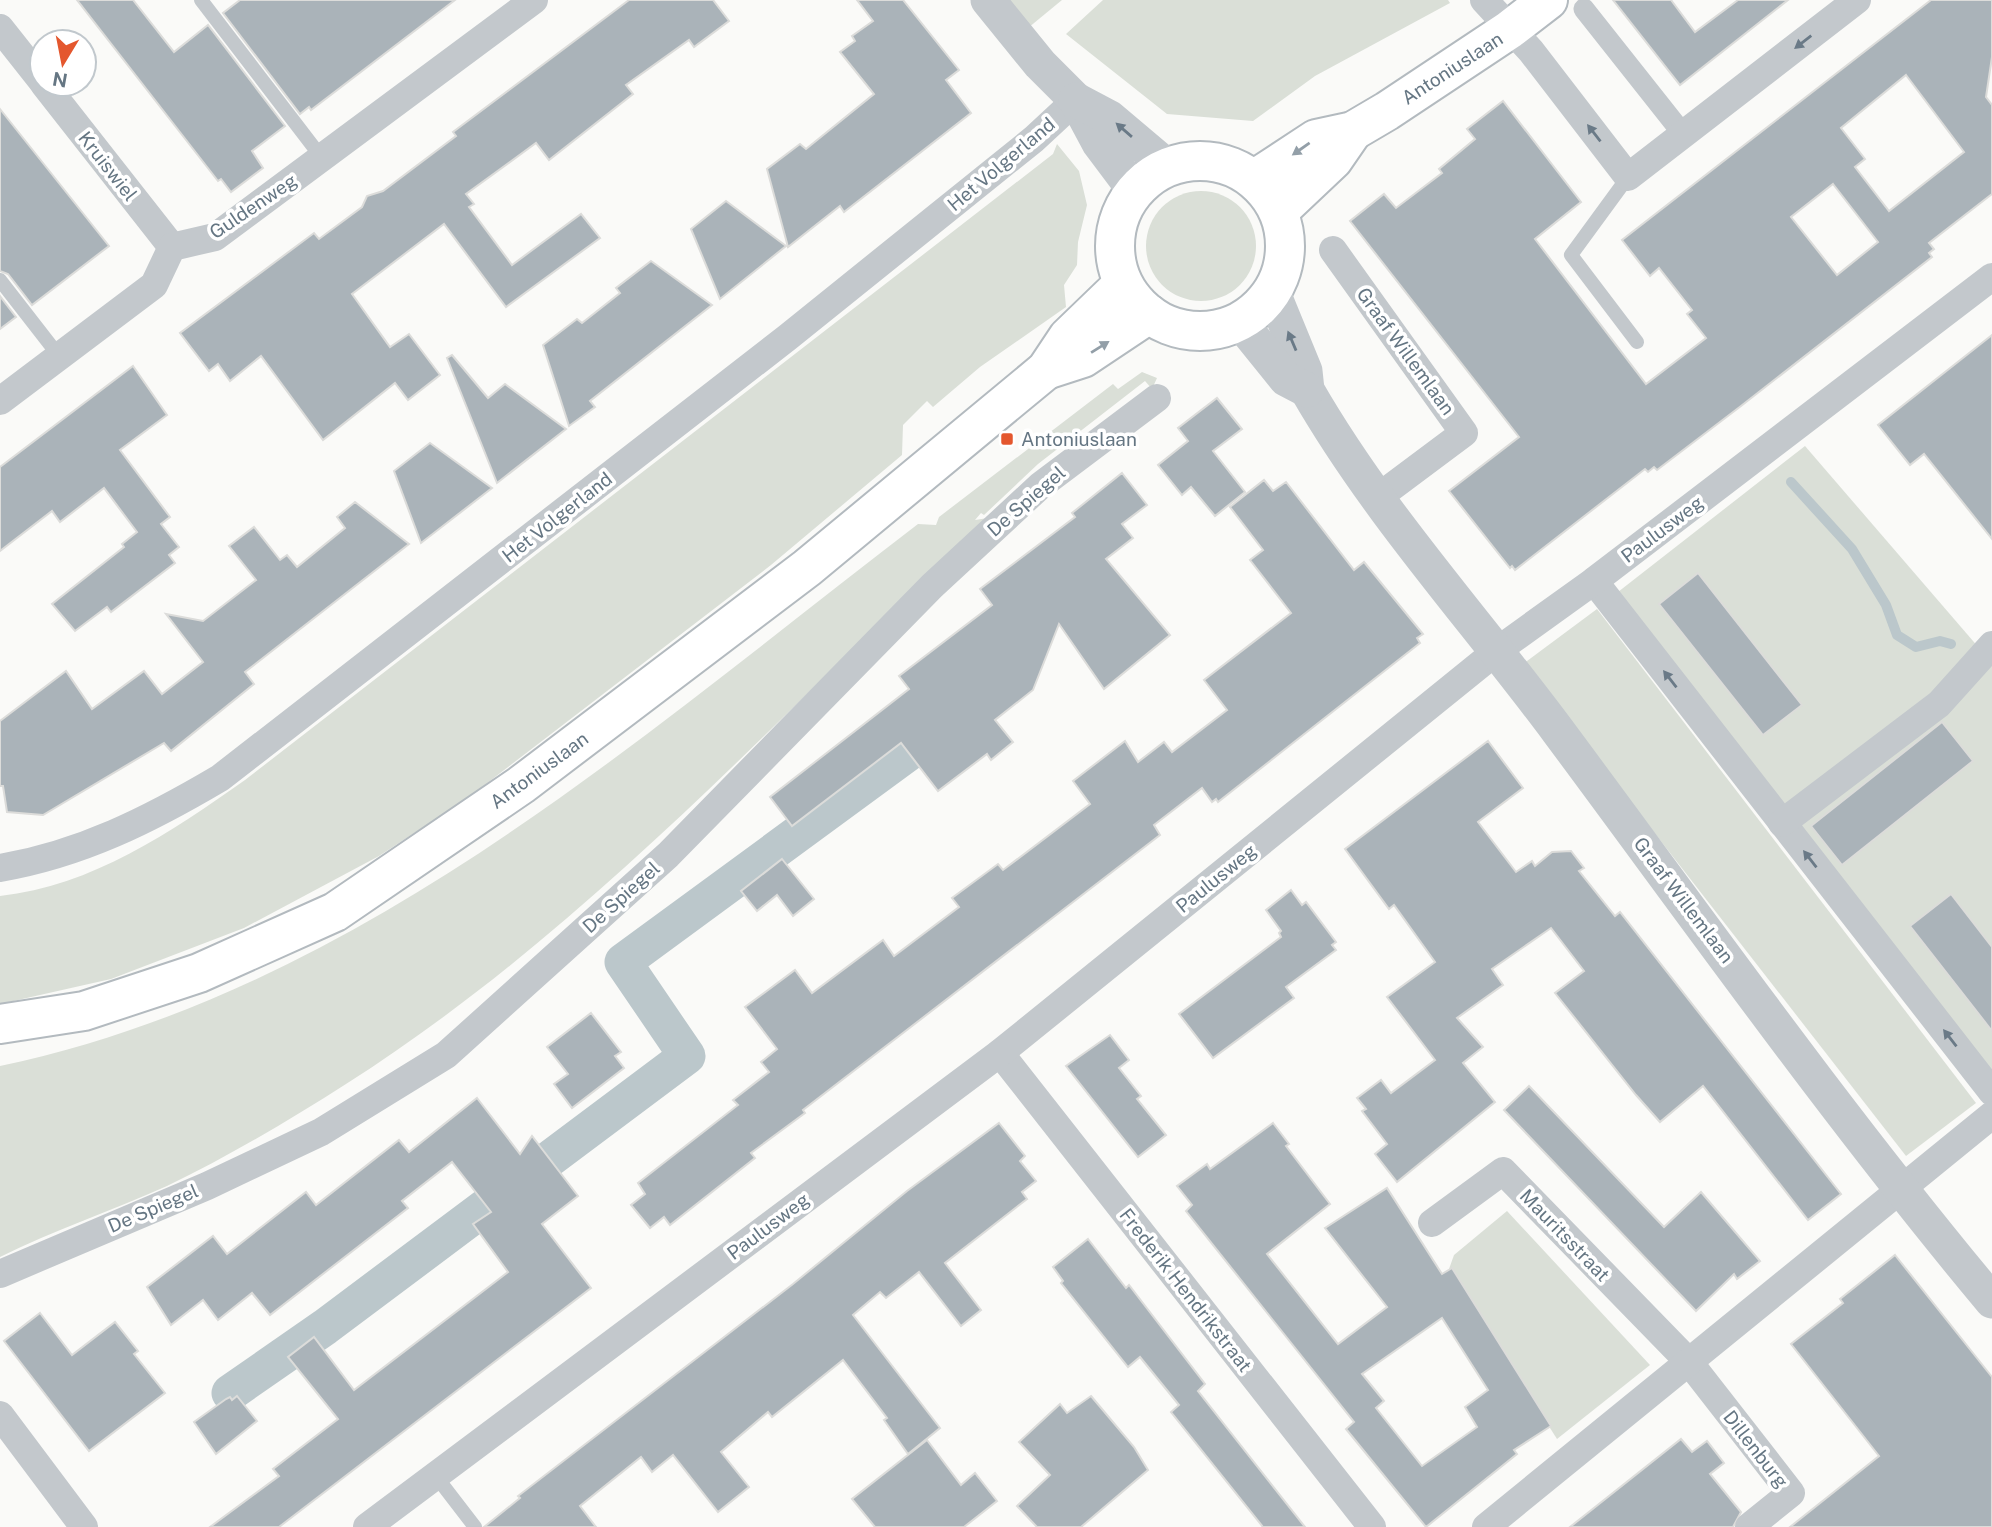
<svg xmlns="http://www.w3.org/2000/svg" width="1992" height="1527" font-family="'Public Sans',sans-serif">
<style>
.green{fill:#dadfd7}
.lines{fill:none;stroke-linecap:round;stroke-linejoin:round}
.stream{stroke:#bbc7cb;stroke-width:10}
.canal{stroke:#bbc7cb;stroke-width:37}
.building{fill:#aab3b9;stroke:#dcdcda;stroke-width:2;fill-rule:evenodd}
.secondary-casing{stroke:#b3babf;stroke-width:42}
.service{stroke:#c3c8cc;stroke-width:14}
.pedestrian{stroke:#c3c8cc;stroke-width:21}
.minor{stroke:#c3c8cc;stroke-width:28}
.tertiary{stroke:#c3c8cc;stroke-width:35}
.secondary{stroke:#fff;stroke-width:38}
.oneway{fill:#6a7a87}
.oneway2{fill:#939fa8}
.poi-dot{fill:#e4572e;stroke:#fff;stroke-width:2.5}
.labels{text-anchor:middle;stroke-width:7;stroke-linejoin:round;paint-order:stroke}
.street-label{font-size:19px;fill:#657683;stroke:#fff}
.poi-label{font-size:19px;fill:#657683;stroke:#fff;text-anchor:start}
</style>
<rect width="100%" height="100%" fill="#fafaf8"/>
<!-- green -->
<g class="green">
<path d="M1008 0H1062L1028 28Z"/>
<path d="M1103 0H1448L1450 3 1315 76 1253 121 1167 114 1066 34Z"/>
<path d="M1057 144 1079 171 1087 205 1078 242 1077 265 1064 285 1066 307 980 367 933 407 927 401 903 425 902 455 771 565 469 797 379 856 244 928 111 979 0 1004V896C92 886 171 832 245 780L1053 154Z"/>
<circle cx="1201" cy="246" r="55"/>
<path d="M1142 372 1157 378 1152 389 1145 381 1038 464 984 515 981 513 975 520 988 518C781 713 588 930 346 1084 288 1121 229 1156 167 1186 112 1211 54 1230 0 1257V1066C357 991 637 739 918 524L936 525 939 517 1113 384 1118 389Z"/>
<path d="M1805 446 1992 663V1080L1618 592Z"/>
<path d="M1597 609 1976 1103 1906 1156 1523 664Z"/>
<path d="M1507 1211 1650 1365 1557 1439 1449 1269 1454 1255Z"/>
</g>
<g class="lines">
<!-- stream -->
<path class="stream" d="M1791 482 1852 549 1886 605 1897 635 1916 647 1940 641 1951 644"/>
<!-- canal -->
<path class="canal" d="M230 1393 325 1327 687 1056 623 962 927 739"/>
</g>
<!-- building -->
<g class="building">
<path d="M77 0H133L174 52 208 25 285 126 252 151 263 168 231 192 221 179 218 181Z"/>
<path d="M240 0H455L311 110 309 107 300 114 223 13Z"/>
<path d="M629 0H713L729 21 694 47 689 40 626 85 633 94 549 160 536 143 466 194 474 204 469 207 512 265 581 214 600 238 506 307 444 224 352 294 390 347 409 334 440 375 408 400 395 383 323 440 261 356 230 381 218 364 209 371 180 333 314 233 319 239 362 207 367 196 383 191 456 136 453 132Z"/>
<path d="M857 0H903L959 70 946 80 971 113 844 212 840 206 788 247 767 169 800 144 806 149 874 94 840 52 855 41 852 36 873 21Z"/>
<path d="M1613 0H1671L1695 32 1738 0H1788L1680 85Z"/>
<path d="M1931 0H1992V57L1986 97 1992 105V194L1929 243 1934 249 1929 253 1932 257 1741 406 1657 470 1654 467 1648 472 1645 469 1515 570 1512 566 1510 568 1449 491 1519 437 1350 221 1384 194 1396 208 1442 173 1439 169 1475 139 1467 129 1503 101 1581 202 1535 239 1646 384 1706 338 1687 314 1692 310 1659 268 1650 276 1622 240ZM1906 75 1964 152 1889 211 1855 167 1865 159 1841 128ZM1833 184 1878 242 1837 275 1791 217Z"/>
<path d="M0 109 109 246 32 305 8 274 0 271Z"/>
<path d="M726 201 786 246 720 299 691 229Z"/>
<path d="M651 261 712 305 590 401 595 407 569 426 543 345 577 319 582 323 620 293 616 288Z"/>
<path d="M0 296 16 317 0 329Z"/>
<path d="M1992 335V539L1924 454 1910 465 1878 425Z"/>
<path d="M452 355 488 398 505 384 566 429 497 483 447 358Z"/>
<path d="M133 366 167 415 120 450 170 517 161 524 179 547 169 555 175 563 111 612 107 607 75 631 52 604 124 547 122 544 137 532 104 488 60 522 52 511 0 551V467Z"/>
<path d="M1217 398 1242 429 1213 451 1245 492 1215 516 1191 487 1182 495 1158 465 1188 441 1178 428Z"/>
<path d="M430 443 492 488 421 543 394 471Z"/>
<path d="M1122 473 1147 505 1122 524 1133 538 1106 559 1170 635 1104 689 1059 624 1033 690 995 720 1013 742 991 760 987 754 938 791 901 743 792 826 770 797 909 689 899 676 992 605 980 589 1075 517 1072 513Z"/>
<path d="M1264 480 1273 491 1286 482 1354 570 1364 562 1423 634 1417 638 1420 643 1218 802 1216 799 1212 802 1202 788 1154 825 1160 835 803 1110 805 1113 751 1153 755 1158 670 1225 664 1217 650 1228 631 1205 645 1194 638 1183 738 1105 733 1100 769 1072 761 1062 777 1049 745 1007 795 970 812 993 883 940 894 956 959 907 952 898 998 864 1003 870 1090 804 1073 781 1125 741 1138 762 1164 742 1172 752 1227 710 1204 680 1291 613 1250 560 1263 550 1230 507Z"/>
<path d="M355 502 409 544 245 672 254 684 171 751 164 743 43 815 7 812 3 786H0V721L66 671 92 709 144 671 162 694 203 662 166 614 203 621 256 580 229 546 254 527 280 560 287 555 297 567 345 528 337 517Z"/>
<path d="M1698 573 1802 705 1763 735 1659 604Z"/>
<path d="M1942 722 1973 761 1842 865 1811 826Z"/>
<path d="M1488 741 1523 788 1478 822 1516 872 1532 861 1535 866 1552 852 1571 851 1584 868 1579 871 1615 916 1620 912 1841 1194 1808 1220 1703 1086 1660 1122 1636 1095 1555 993 1584 971 1551 928 1492 969 1503 985 1457 1018 1483 1047 1463 1063 1495 1102 1397 1182 1375 1154 1387 1144 1362 1111 1366 1109 1357 1098 1381 1080 1391 1093 1435 1060 1387 997 1435 962 1394 905 1389 909 1345 849Z"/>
<path d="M782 859 814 899 793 916 777 895 757 911 741 891Z"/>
<path d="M1291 890 1302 905 1306 902 1336 942 1332 945 1336 950 1286 987 1294 998 1213 1058 1179 1014 1281 937 1279 933 1281 931 1266 910Z"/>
<path d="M1951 894 1992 947V1031L1910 926Z"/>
<path d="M591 1013 621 1052 615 1056 624 1068 572 1108 554 1084 568 1074 547 1047Z"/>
<path d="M1110 1035 1129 1060 1119 1068 1141 1096 1137 1099 1166 1135 1138 1157 1066 1066Z"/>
<path d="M1529 1086 1664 1227 1701 1192 1760 1261 1737 1279 1734 1274 1696 1311 1504 1110Z"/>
<path d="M477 1098 520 1154 532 1136 578 1196 542 1224 591 1288 279 1527H210L279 1476 273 1469 338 1419 288 1357 314 1337 354 1390 508 1272 473 1224 491 1212 452 1162 402 1201 408 1208 270 1315 252 1293 218 1320 203 1300 171 1325 147 1287 213 1236 227 1254 306 1192 316 1205 399 1140 409 1152Z"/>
<path d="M999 1123 1025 1156 1020 1161 1036 1181 1022 1192 1027 1199 945 1263 981 1310 961 1326 919 1272 886 1298 880 1292 853 1315 940 1428 908 1454 884 1420 887 1418 843 1360 772 1417 768 1412 721 1452 749 1487 718 1512 673 1455 652 1472 641 1457 580 1506 596 1527H484L520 1498 518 1496 793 1284 907 1191Z"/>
<path d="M1273 1123 1289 1144 1286 1146 1330 1204 1267 1254 1338 1344 1387 1307 1325 1228 1387 1188 1442 1274 1452 1268 1551 1426 1514 1450 1517 1454 1426 1527 1346 1429 1354 1422 1186 1211 1192 1205 1177 1186 1207 1164 1210 1169ZM1442 1318 1488 1390 1465 1407 1477 1427 1422 1466 1376 1408 1384 1401 1362 1374Z"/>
<path d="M1088 1239 1126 1288 1129 1285 1205 1384 1198 1391 1305 1527H1263L1171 1412 1179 1405 1140 1357 1128 1367 1061 1283 1063 1281 1053 1267Z"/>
<path d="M1895 1255 1992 1377V1527H1790L1879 1456 1791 1344 1843 1303 1840 1299Z"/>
<path d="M40 1313 72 1355 115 1322 138 1351 134 1354 165 1393 89 1451 4 1341Z"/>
<path d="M237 1396 257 1421 216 1454 194 1422 226 1399 230 1397 232 1400Z"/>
<path d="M1091 1396 1134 1447 1148 1470 1081 1527H1037L1017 1506 1050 1475 1019 1442 1060 1404 1067 1413Z"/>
<path d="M1681 1439 1692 1452 1707 1441 1724 1463 1710 1474 1741 1512 1733 1527H1570Z"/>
<path d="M927 1440 961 1485 975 1473 997 1501 964 1527H875L852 1499Z"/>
</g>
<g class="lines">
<defs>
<g id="secondary">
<circle cx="1200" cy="246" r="85"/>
<path d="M1255 179 1316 139 1353 131 1387 111 1509 30 1548 0"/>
<path d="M1279 211 1333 160 1353 131"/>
<path d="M1046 370 1083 358 1149 314"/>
<path d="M0 1024 84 1011 199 973 335 912 521 785 807 568 1046 370 1068 337 1123 284"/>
</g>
</defs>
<!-- secondary casing -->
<use href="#secondary" class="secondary-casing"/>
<!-- service -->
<g class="service">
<path d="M201 0 322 158"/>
<path d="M1628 177 1571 255 1637 342"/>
<path d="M0 280 59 356"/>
<path d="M435 1475 475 1527"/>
</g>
<!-- pedestrian -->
<path class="pedestrian" d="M1584 9 1683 134"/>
<!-- minor -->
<g class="minor">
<path d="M1484 0 1531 51 1628 177 1857 0"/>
<path d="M0 28 42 81"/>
<path d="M44 84 172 247"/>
<path d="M1333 250 1464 433 1377 498"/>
<path d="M0 401 154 285 172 247 215 237 534 0"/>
<path d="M1594 581 1992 1092"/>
<path d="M1782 823 1939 704 1992 645"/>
<path d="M0 868C81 854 149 820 220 778L788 337 1034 139 1076 100"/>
<path d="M1000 1053 1372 1527"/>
<path d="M1432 1223 1503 1171 1689 1362 1791 1493 1749 1527"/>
<path d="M0 1274 207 1186 321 1132 446 1055 668 855 932 586 1040 486 1157 398"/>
<path d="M0 1415 84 1527"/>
<path d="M367 1527 1000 1053 1498 650 1594 581 1992 277"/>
<path d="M1486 1527 1992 1115"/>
</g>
<!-- tertiary -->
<g class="tertiary">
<path d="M988 0 1040 64 1076 100 1099 143 1135 191"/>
<path d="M1076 100 1110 118 1168 167"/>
<path d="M1273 293 1305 371 1307 390C1377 512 1474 618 1558 731 1700 922 1839 1118 1992 1301"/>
<path d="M1240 322 1286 379 1307 390"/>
</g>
<!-- secondary -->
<use href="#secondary" class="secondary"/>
</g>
<!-- one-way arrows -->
<defs><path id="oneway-solid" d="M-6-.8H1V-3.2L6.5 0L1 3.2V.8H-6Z" transform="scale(1.75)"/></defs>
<g class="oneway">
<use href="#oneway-solid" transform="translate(1803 42) rotate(142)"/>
<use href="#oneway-solid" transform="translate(1124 130) rotate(-139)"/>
<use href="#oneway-solid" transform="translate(1594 133) rotate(-128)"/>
<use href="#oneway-solid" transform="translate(1292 341) rotate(-113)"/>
<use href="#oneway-solid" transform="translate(1670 679) rotate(-128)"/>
<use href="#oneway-solid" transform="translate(1810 859) rotate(-128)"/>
<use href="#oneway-solid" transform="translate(1950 1038) rotate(-128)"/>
</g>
<g class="oneway2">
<use href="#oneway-solid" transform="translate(1301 149) rotate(145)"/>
<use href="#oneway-solid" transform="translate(1100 347) rotate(-32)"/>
</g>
<!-- markers -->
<rect class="poi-dot" x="1000" y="432" width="14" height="14" rx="3.5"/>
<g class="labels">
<!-- street labels -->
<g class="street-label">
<text transform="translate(1452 68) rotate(-33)" y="7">Antoniuslaan</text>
<text transform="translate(1001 164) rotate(-40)" y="7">Het Volgerland</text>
<text transform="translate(108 166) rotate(52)" y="7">Kruiswiel</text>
<text transform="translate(253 206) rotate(-34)" y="7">Guldenweg</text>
<text transform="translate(1406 351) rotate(54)" y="7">Graaf Willemlaan</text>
<text transform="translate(1026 501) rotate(-41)" y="7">De Spiegel</text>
<text transform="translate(557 517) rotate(-38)" y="7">Het Volgerland</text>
<text transform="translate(1662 529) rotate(-37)" y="7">Paulusweg</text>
<text transform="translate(539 770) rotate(-36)" y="7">Antoniuslaan</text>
<text transform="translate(1216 878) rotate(-39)" y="7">Paulusweg</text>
<text transform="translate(621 897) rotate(-42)" y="7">De Spiegel</text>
<text transform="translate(1684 900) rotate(53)" y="7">Graaf Willemlaan</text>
<text transform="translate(153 1208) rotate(-23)" y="7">De Spiegel</text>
<text transform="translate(768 1226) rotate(-37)" y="7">Paulusweg</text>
<text transform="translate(1565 1235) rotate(46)" y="7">Mauritsstraat</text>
<text transform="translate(1186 1290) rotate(52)" y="7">Frederik Hendrikstraat</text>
<text transform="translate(1756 1449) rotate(52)" y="7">Dillenburg</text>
</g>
<!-- poi labels -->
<g class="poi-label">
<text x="1021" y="446">Antoniuslaan</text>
</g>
</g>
<!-- north arrow -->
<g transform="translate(63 63) rotate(190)"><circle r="33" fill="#ffffff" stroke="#c1c8cd" stroke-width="2"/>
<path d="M0-5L12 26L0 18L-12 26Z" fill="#e4572e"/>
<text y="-10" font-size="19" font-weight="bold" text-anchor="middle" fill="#657683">N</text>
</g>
</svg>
